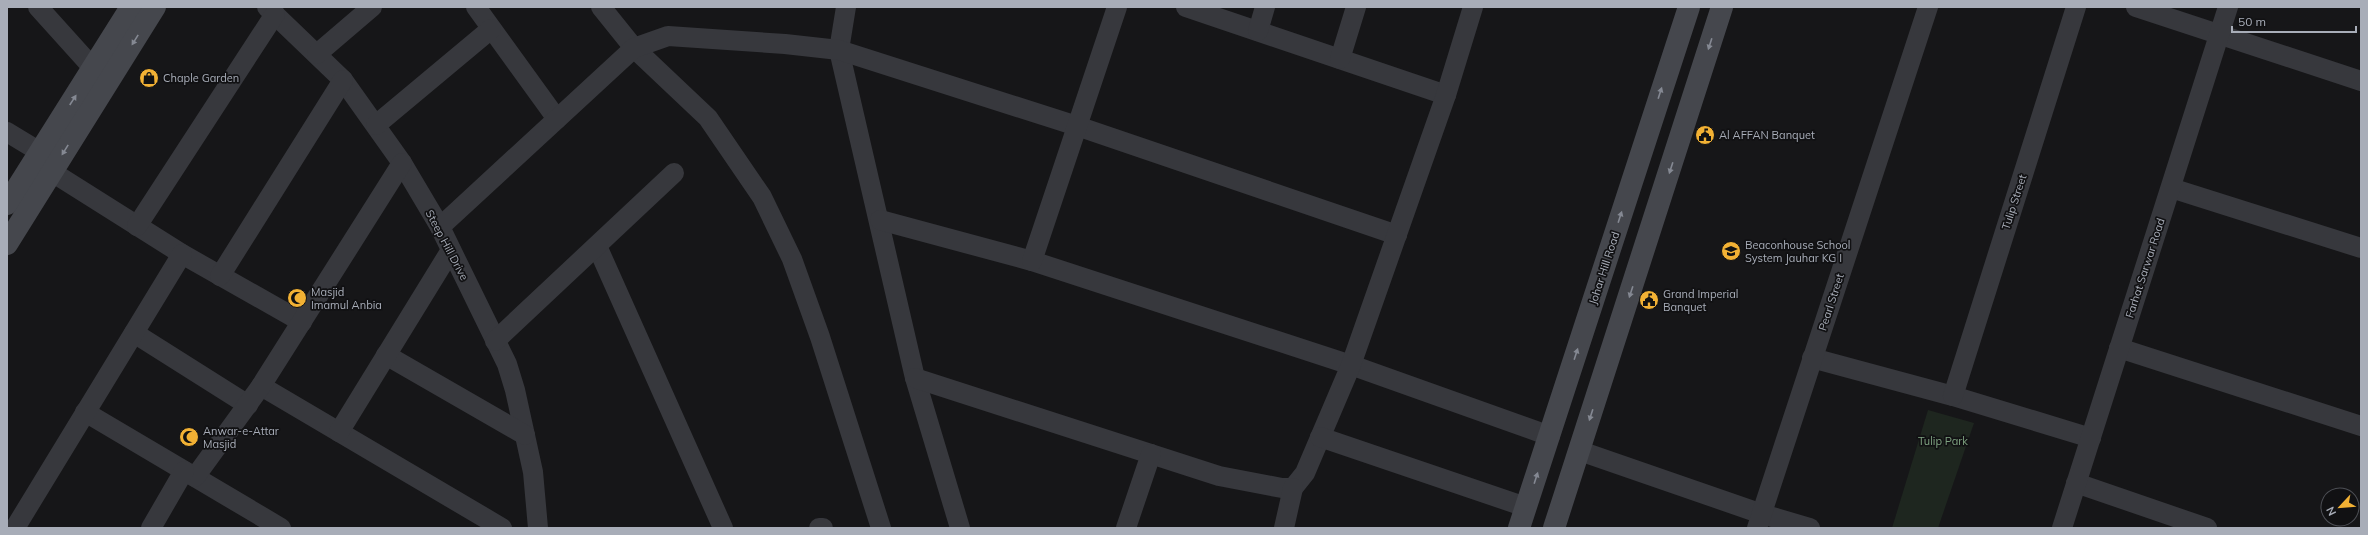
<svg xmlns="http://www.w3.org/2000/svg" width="2368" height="535" font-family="Mulish,sans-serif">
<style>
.green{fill:#1e261f}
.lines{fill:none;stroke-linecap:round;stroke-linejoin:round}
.street{stroke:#37383d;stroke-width:20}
.secondary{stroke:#45474d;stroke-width:22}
.oneway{fill:#858993}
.labels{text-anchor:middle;stroke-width:3.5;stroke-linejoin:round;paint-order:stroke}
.poi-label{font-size:11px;fill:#a8adb8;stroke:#111113;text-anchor:start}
.street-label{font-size:11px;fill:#a8adb8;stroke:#111113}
.park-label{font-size:11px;fill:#7fa381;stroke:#111113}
</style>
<rect width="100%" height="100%" fill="#161618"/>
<!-- green -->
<path class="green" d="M1928 410 1974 423 1938 528H1892Z"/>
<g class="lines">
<!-- street -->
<g class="street">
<path d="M38 7 93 68"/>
<path d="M267 7 343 80 402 163 440 227 507 364 515 390 533 472 538 528"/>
<path d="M476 7 557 119"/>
<path d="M601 7 634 48 708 118 762 197 792 259 820 337 881 528"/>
<path d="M846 7 839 50 915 378 960 528"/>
<path d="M1186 7 1446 95"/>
<path d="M2136 7 2361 81"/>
<path d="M1258 31 1265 7"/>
<path d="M317 54 372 7"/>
<path d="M1340 59 1356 7"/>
<path d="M376 125 491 29"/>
<path d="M7 132 40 152"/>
<path d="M52 172 182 254 302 322"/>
<path d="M2171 188 2361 248"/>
<path d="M880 220 1032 261 1351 365 1550 436"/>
<path d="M137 226 275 14"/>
<path d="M440 227 634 48 668 36 785 44 839 50 1077 126 1397 235"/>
<path d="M597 246 723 528"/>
<path d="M1032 261 1117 7"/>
<path d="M220 276 343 80"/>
<path d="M134 333 248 405"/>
<path d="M495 341 674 173"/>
<path d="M2119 348 2361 426"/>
<path d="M386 355 525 435"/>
<path d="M1812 358 1953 396 2091 438"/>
<path d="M915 378 1219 476 1282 488H1293L1305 473 1351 365 1446 95 1473 7"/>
<path d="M261 386 502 528"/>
<path d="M1953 396 2076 7"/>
<path d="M85 412 281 528"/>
<path d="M339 432 451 250"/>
<path d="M1320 437 1526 507"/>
<path d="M1580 451 1762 514 1810 528"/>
<path d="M195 477 261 386 402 163"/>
<path d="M2076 483 2207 528"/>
<path d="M15 528 182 254"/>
<path d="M151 528 184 471"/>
<path d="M819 528H823"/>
<path d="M1126 528 1151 454"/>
<path d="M1284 528 1293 488"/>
<path d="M1757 528 1928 7"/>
<path d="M2062 528 2228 7"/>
</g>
<!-- secondary -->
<g class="secondary">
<path d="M7 204 131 7"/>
<path d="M7 244 155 7"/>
<path d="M1519 528 1689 7"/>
<path d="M1554 528 1722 7"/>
</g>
</g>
<!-- one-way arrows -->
<defs><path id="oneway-solid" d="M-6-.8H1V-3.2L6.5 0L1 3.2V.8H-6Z"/></defs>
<g class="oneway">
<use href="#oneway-solid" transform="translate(135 40) rotate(122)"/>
<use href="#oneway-solid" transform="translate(1710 44) rotate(108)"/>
<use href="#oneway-solid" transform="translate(1660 93) rotate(-72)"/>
<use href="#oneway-solid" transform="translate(73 100) rotate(-57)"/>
<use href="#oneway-solid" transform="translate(65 150) rotate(122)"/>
<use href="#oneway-solid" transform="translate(1671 168) rotate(108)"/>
<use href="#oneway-solid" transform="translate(1620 217) rotate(-72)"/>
<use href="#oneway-solid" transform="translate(1631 292) rotate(108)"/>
<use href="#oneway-solid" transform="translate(1576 354) rotate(-72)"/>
<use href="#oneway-solid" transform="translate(1591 415) rotate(108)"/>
<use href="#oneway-solid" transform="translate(1536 478) rotate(-72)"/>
</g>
<!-- icons -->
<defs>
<symbol id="shop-disc" viewBox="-11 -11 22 22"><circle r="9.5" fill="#f2b134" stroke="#111113"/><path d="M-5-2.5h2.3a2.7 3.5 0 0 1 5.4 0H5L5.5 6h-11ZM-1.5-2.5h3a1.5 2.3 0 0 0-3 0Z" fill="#111"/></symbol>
<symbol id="civic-disc" viewBox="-11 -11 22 22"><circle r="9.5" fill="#f2b134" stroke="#111113"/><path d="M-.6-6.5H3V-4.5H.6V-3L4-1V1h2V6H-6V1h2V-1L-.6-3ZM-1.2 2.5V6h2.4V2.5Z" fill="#111"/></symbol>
<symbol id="school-disc" viewBox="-11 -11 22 22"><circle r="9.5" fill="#f2b134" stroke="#111113"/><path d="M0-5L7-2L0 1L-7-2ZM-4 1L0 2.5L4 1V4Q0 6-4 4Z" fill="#111"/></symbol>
<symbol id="mosque-disc" viewBox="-11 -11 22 22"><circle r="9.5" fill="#f2b134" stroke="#111113"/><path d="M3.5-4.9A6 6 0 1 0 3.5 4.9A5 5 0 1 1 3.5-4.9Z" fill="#111"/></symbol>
</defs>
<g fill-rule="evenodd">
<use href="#shop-disc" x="138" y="67" width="22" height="22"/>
<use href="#civic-disc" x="1694" y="124" width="22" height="22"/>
<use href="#school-disc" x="1720" y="240" width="22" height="22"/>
<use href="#mosque-disc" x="286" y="287" width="22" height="22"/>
<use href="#civic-disc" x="1638" y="289" width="22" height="22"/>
<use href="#mosque-disc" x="178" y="426" width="22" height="22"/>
</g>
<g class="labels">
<!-- poi labels -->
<g class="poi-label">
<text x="163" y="82">Chaple Garden</text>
<text x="1719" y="139">Al AFFAN Banquet</text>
<text x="1745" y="249">Beaconhouse School<tspan x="1745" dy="13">System Jauhar KG I</tspan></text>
<text x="311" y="296">Masjid<tspan x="311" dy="13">Imamul Anbia</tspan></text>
<text x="1663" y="298">Grand Imperial<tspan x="1663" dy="13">Banquet</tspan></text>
<text x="203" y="435">Anwar-e-Attar<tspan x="203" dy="13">Masjid</tspan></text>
</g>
<!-- street labels -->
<g class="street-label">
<text transform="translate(2014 202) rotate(-72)" y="4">Tulip Street</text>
<text transform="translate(447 245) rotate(62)" y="4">Steep Hill Drive</text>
<text transform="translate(1604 268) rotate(-72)" y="4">Johar Hill Road</text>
<text transform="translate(2145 268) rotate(-72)" y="4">Farhat Sarwar Road</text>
<text transform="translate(1831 302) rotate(-72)" y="4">Pearl Street</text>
</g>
<!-- park labels -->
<g class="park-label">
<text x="1943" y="445">Tulip Park</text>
</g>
</g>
<!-- border -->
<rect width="2368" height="535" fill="none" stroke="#a8adb8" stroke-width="16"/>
<!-- north arrow -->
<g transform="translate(2340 507) rotate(244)"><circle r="19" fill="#111113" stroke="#4d4f55"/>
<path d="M0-3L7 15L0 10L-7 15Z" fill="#f2b134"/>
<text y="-6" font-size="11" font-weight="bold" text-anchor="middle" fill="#a8adb8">N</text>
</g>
<!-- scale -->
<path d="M2232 26v6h124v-6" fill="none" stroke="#a8adb8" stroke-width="2"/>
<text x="2238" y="26" font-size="12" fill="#a8adb8" stroke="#111113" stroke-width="3" paint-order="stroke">50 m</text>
</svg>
